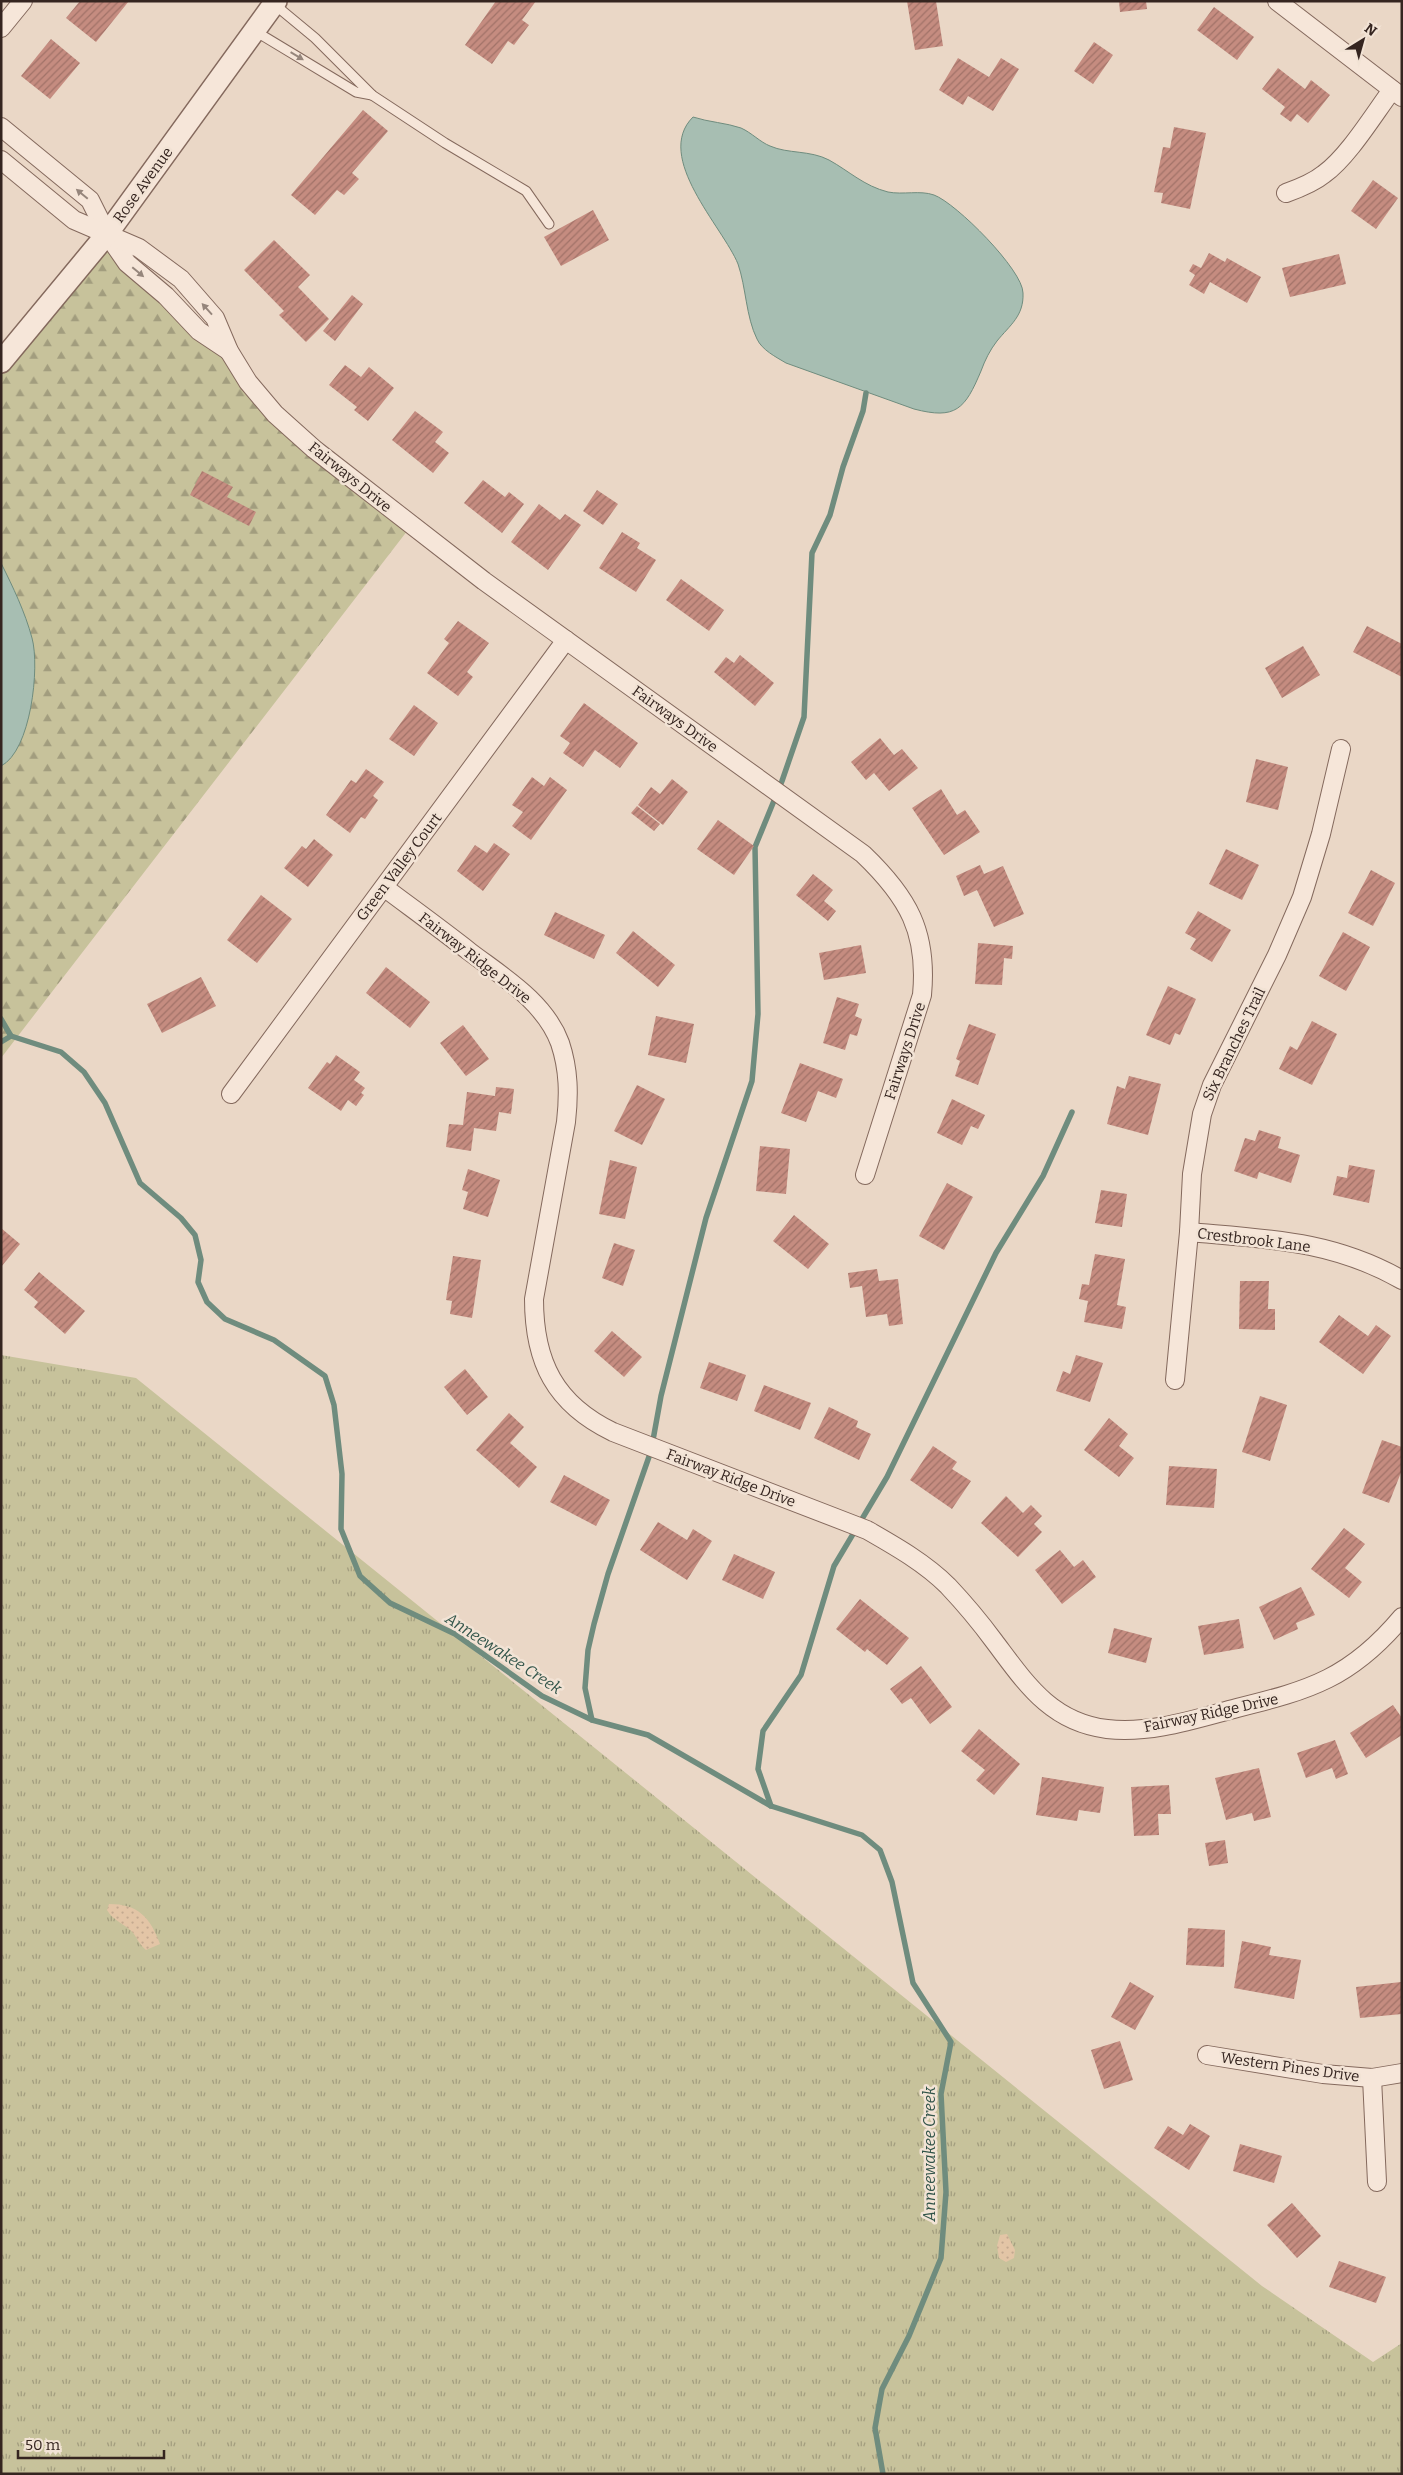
<svg xmlns="http://www.w3.org/2000/svg" width="1403" height="2475" font-family="Bitter,serif">
<style>
.grass{fill:url(#grass-tufts)}
.forest{fill:url(#forest-firs)}
.sand{fill:url(#sand-dots)}
.water{fill:#a7beb2;stroke:#6f8c7e}
.lines{fill:none;stroke-linecap:round;stroke-linejoin:round}
.stream{stroke:#6f8c7e;stroke-width:5.5}
.building{fill:url(#building-hatch)}
.service-casing{stroke:#84695d;stroke-width:11}
.minor-casing{stroke:#84695d;stroke-width:20}
.tertiary-casing{stroke:#84695d;stroke-width:24}
.service{stroke:#f6e6d9;stroke-width:9}
.minor{stroke:#f6e6d9;stroke-width:18}
.tertiary{stroke:#f6e6d9;stroke-width:21}
.oneway{fill:#96867c}
.labels{text-anchor:middle;stroke-width:5;stroke-linejoin:round;paint-order:stroke}
.street-label{font-size:15px;fill:#352520;stroke:#f2e3d5}
.water-label{font-size:16px;font-style:italic;fill:#315449;stroke:#f2e3d5}
</style>
<defs>
<pattern id="grass-tufts" width="24" height="20" patternUnits="userSpaceOnUse" patternTransform="scale(1.25)"><rect width="24" height="20" fill="#c7c29b"/><path d="M3 7l-1-3M5 7V3M7 7l1-3M15 17l-1-3M17 17v-4M19 17l1-3" fill="none" stroke="#a29d7e"/></pattern>
<pattern id="forest-firs" width="22" height="20" patternUnits="userSpaceOnUse" patternTransform="scale(1.25)"><rect width="22" height="20" fill="#c7c29b"/><path d="M5 1l3.5 6h-7zM16 11l3.5 6h-7z" fill="#a29d7e"/></pattern>
<pattern id="sand-dots" width="8" height="8" patternUnits="userSpaceOnUse" patternTransform="scale(1.25)"><rect width="8" height="8" fill="#e3c5a6"/><path d="M2 2h.1M6 6h.1" fill="none" stroke="#c3a98f" stroke-width="1.8" stroke-linecap="round"/></pattern>
<pattern id="building-hatch" width="6" height="6" patternUnits="userSpaceOnUse" patternTransform="scale(1.25)"><rect width="6" height="6" fill="#c58c80"/><path d="M-1 1l2-2M0 6l6-6M5 7l2-2" fill="none" stroke="#a17268"/></pattern>
</defs>
<rect width="100%" height="100%" fill="#ead7c6"/>
<!-- grass -->
<path class="grass" d="M1 1355 136 1378 1262 2286 1373 2362 1402 2343V2474H1Z"/>
<!-- forest -->
<path class="forest" d="M107 234 248 382 411 526 1 1058V362Z"/>
<!-- sand -->
<g class="sand">
<path d="M109 1904C138 1904 150 1917 160 1944L146 1950C140 1945 138 1940 134 1934 126 1924 113 1921 107 1910Z"/>
<path d="M1007 2234 1015 2250 1014 2258 1006 2262 999 2258 997 2246 1000 2235Z"/>
</g>
<!-- water -->
<g class="water">
<path d="M693 117C708 122 727 123 741 128 752 133 760 142 770 146 788 154 810 150 829 160 849 171 864 186 888 192 903 195 920 190 934 195 956 203 1023 270 1023 293 1024 316 1010 325 997 341 990 350 985 360 981 371 965 409 956 420 914 409L786 363C776 357 762 350 757 339 746 317 746 287 738 264 723 227 653 157 693 117Z"/>
<path d="M1 563C13 587 25 612 32 638 40 667 31 751 1 766Z"/>
</g>
<g class="lines">
<!-- stream -->
<g class="stream">
<path d="M1 1019 11 1036"/>
<path d="M1 1042 11 1036 61 1052 84 1072 105 1103 140 1183 181 1218 195 1235 201 1260 198 1282 207 1302 225 1319 274 1340 325 1376 334 1405 342 1474 341 1529 360 1576 390 1603 455 1634 542 1696 592 1720 648 1735 771 1806 862 1835 880 1850 892 1882 913 1983 951 2042 941 2094 946 2192 941 2258 909 2336 882 2389 875 2428 883 2474"/>
<path d="M592 1720 585 1688 588 1650 594 1624 608 1574 651 1451 661 1396 706 1218 752 1081 758 1014 755 847 782 781 804 717 812 553 830 515 843 467 863 411 866 393"/>
<path d="M771 1806 758 1769 763 1731 801 1675 834 1566 887 1477 996 1253 1043 1176 1072 1112"/>
</g>
</g>
<!-- building -->
<g class="building">
<path d="M80 1H129L96 42 66 18Z"/>
<path d="M496 1H536L522 20 529 25 514 45 508 41 492 64 465 45Z"/>
<path d="M907 1H936L943 46 915 50Z"/>
<path d="M1119 1H1146L1147 9 1120 12Z"/>
<path d="M1214 7 1254 37 1237 60 1197 30Z"/>
<path d="M51 39 80 63 50 99 21 76Z"/>
<path d="M1094 42 1113 55 1093 84 1074 71Z"/>
<path d="M958 58 989 77 1001 58 1019 69 993 111 968 96 963 105 939 90Z"/>
<path d="M1278 68 1305 89 1311 80 1330 95 1308 123 1297 114 1291 122 1280 114 1285 107 1262 89Z"/>
<path d="M363 110 388 131 352 173 359 179 344 195 337 190 315 215 291 195Z"/>
<path d="M1174 127 1206 133 1190 209 1161 203 1163 193 1154 192 1163 147 1170 148Z"/>
<path d="M1373 180 1398 198 1376 229 1351 211Z"/>
<path d="M593 210 609 240 561 266 544 237Z"/>
<path d="M274 240 310 275 298 287 329 319 306 342 279 315 284 311 244 270Z"/>
<path d="M1209 253 1225 262 1227 258 1261 277 1247 303 1210 282 1204 294 1189 285 1195 275 1189 271 1193 264 1201 268Z"/>
<path d="M1339 254 1346 284 1290 297 1282 268Z"/>
<path d="M352 295 363 304 335 341 323 331Z"/>
<path d="M345 365 361 377 369 367 394 388 368 421 354 410 357 407 329 385Z"/>
<path d="M415 411 443 432 435 442 449 453 433 473 392 440Z"/>
<path d="M202 471 233 487 227 497 256 512 249 526 190 495Z"/>
<path d="M483 480 505 497 509 492 524 504 502 533 464 503Z"/>
<path d="M597 490 618 504 603 525 583 511Z"/>
<path d="M539 504 560 520 565 514 581 525 548 570 511 542Z"/>
<path d="M622 532 640 543 637 548 656 560 636 592 599 568Z"/>
<path d="M681 579 724 610 709 631 666 600Z"/>
<path d="M458 621 489 643 467 672 473 677 458 696 427 673 449 643 444 639Z"/>
<path d="M1367 626 1402 644V677L1353 652Z"/>
<path d="M1303 646 1320 675 1282 698 1265 668Z"/>
<path d="M740 655 774 683 755 706 714 672 726 657 734 663Z"/>
<path d="M584 703 638 743 620 768 595 750 583 767 563 753 570 743 560 736Z"/>
<path d="M414 705 438 723 414 756 389 739Z"/>
<path d="M880 738 894 755 902 749 918 768 889 791 874 773 866 780 851 762Z"/>
<path d="M1256 759 1288 767 1278 810 1246 802Z"/>
<path d="M366 769 384 782 373 796 378 800 365 819 361 817 350 833 326 815 351 780 356 783Z"/>
<path d="M532 777 544 786 550 777 567 790 531 840 512 826 523 812 512 805Z"/>
<path d="M672 779 688 792 663 825 638 805 651 787 660 794Z"/>
<path d="M941 789 957 815 965 810 980 832 944 855 912 808Z"/>
<path d="M637 806 660 824 654 831 631 813Z"/>
<path d="M718 820 754 846 734 875 697 849Z"/>
<path d="M314 839 333 855 308 887 284 868 302 846 306 849Z"/>
<path d="M494 843 510 854 483 891 457 871 475 845 487 853Z"/>
<path d="M1226 849 1259 865 1242 900 1209 884Z"/>
<path d="M980 865 984 874 1003 866 1024 914 994 927 977 890 964 896 956 876Z"/>
<path d="M1371 870 1395 883 1373 926 1348 913Z"/>
<path d="M813 874 833 890 824 901 836 911 828 921 796 895Z"/>
<path d="M261 895 292 919 257 963 227 940Z"/>
<path d="M1198 911 1231 930 1212 962 1190 949 1196 939 1185 933Z"/>
<path d="M555 912 605 935 594 959 544 935Z"/>
<path d="M633 931 675 965 658 987 616 953Z"/>
<path d="M1343 932 1370 947 1346 991 1319 976Z"/>
<path d="M978 943 1013 946 1012 959 1004 958 1002 985 975 984Z"/>
<path d="M861 945 866 973 824 980 819 953Z"/>
<path d="M386 967 430 1002 410 1028 366 993Z"/>
<path d="M201 977 216 1006 162 1033 147 1004Z"/>
<path d="M1168 986 1196 999 1180 1035 1175 1033 1170 1045 1146 1035Z"/>
<path d="M837 997 859 1004 855 1016 862 1019 857 1036 850 1034 845 1050 823 1043Z"/>
<path d="M656 1016 694 1024 686 1063 648 1055Z"/>
<path d="M1312 1021 1337 1034 1312 1085 1279 1069 1290 1046 1297 1050Z"/>
<path d="M969 1024 996 1034 978 1085 955 1076 960 1061 956 1059Z"/>
<path d="M463 1025 489 1059 466 1076 440 1043Z"/>
<path d="M336 1055 360 1072 354 1080 365 1088 361 1093 364 1095 356 1106 348 1100 341 1111 308 1088 327 1062 330 1064Z"/>
<path d="M800 1063 843 1079 836 1098 818 1091 806 1122 781 1113Z"/>
<path d="M1129 1076 1161 1084 1148 1135 1107 1124 1117 1086 1125 1089Z"/>
<path d="M637 1085 665 1099 642 1145 614 1131Z"/>
<path d="M496 1087 514 1089 511 1114 499 1112 496 1131 474 1128 471 1151 446 1147 449 1124 463 1125 467 1092 495 1096Z"/>
<path d="M952 1099 985 1115 978 1129 971 1126 962 1145 937 1133Z"/>
<path d="M1259 1130 1281 1137 1278 1148 1300 1155 1291 1183 1259 1172 1257 1179 1234 1171 1245 1138 1255 1141Z"/>
<path d="M760 1146 790 1149 786 1194 756 1191Z"/>
<path d="M610 1160 637 1167 625 1219 599 1214Z"/>
<path d="M1349 1165 1375 1170 1369 1203 1333 1195 1337 1176 1347 1178Z"/>
<path d="M468 1169 500 1180 488 1217 463 1209 468 1192 462 1190Z"/>
<path d="M947 1183 973 1197 944 1250 919 1236Z"/>
<path d="M1101 1190 1127 1194 1122 1227 1095 1223Z"/>
<path d="M794 1215 829 1244 808 1269 773 1241Z"/>
<path d="M1 1228 20 1244 1 1267Z"/>
<path d="M614 1243 635 1250 623 1286 602 1278Z"/>
<path d="M1095 1254 1125 1259 1117 1305 1126 1307 1122 1329 1084 1322 1088 1301 1079 1299 1082 1284 1089 1285Z"/>
<path d="M453 1256 481 1260 472 1318 450 1314 452 1301 446 1300Z"/>
<path d="M877 1269 879 1281 898 1279 903 1324 889 1326 887 1314 866 1317 862 1286 850 1288 848 1273Z"/>
<path d="M39 1272 85 1311 65 1334 34 1307 38 1302 24 1290Z"/>
<path d="M1240 1281H1269L1268 1309H1275V1330L1239 1329Z"/>
<path d="M1339 1315 1368 1336 1376 1325 1391 1336 1363 1374 1319 1342Z"/>
<path d="M612 1331 642 1357 624 1377 594 1351Z"/>
<path d="M1076 1355 1103 1363 1090 1402 1056 1391 1063 1371 1070 1374Z"/>
<path d="M709 1362 746 1375 737 1401 700 1388Z"/>
<path d="M465 1369 488 1397 467 1415 444 1387Z"/>
<path d="M764 1385 811 1403 800 1430 754 1411Z"/>
<path d="M1260 1396 1287 1405 1270 1461 1242 1452Z"/>
<path d="M829 1407 858 1421 856 1427 871 1434 859 1460 814 1438Z"/>
<path d="M509 1413 524 1427 510 1443 537 1467 519 1488 476 1450Z"/>
<path d="M1109 1418 1128 1434 1119 1446 1134 1458 1119 1477 1084 1450Z"/>
<path d="M1382 1440 1402 1447V1470L1389 1503 1362 1493Z"/>
<path d="M933 1446 957 1462 952 1469 971 1481 952 1509 910 1480Z"/>
<path d="M1169 1466 1217 1469 1214 1508 1166 1505Z"/>
<path d="M564 1475 610 1500 596 1526 550 1502Z"/>
<path d="M1006 1496 1023 1513 1031 1505 1042 1516 1034 1524 1042 1532 1018 1557 981 1523Z"/>
<path d="M658 1522 687 1540 693 1529 712 1541 687 1580 640 1550Z"/>
<path d="M1344 1528 1365 1544 1345 1568 1362 1582 1349 1598 1311 1569Z"/>
<path d="M1060 1550 1074 1567 1083 1560 1096 1577 1062 1604 1035 1570Z"/>
<path d="M734 1554 775 1572 763 1599 722 1580Z"/>
<path d="M1301 1587 1315 1615 1296 1623 1298 1629 1274 1640 1259 1607Z"/>
<path d="M860 1599 909 1638 887 1665 867 1649 865 1652 836 1629Z"/>
<path d="M1239 1619 1244 1648 1204 1655 1198 1626Z"/>
<path d="M1114 1628 1152 1638 1146 1663 1108 1653Z"/>
<path d="M921 1666 952 1707 930 1724 911 1698 902 1704 890 1689Z"/>
<path d="M1393 1705 1402 1718V1735L1366 1758 1350 1733Z"/>
<path d="M979 1729 1020 1764 994 1795 976 1780 985 1770 961 1751Z"/>
<path d="M1335 1740 1348 1774 1336 1779 1332 1768 1306 1778 1297 1753Z"/>
<path d="M1259 1768 1271 1817 1254 1821 1252 1813 1226 1820 1215 1778Z"/>
<path d="M1042 1777 1104 1787 1100 1813 1079 1810 1077 1821 1036 1815Z"/>
<path d="M1169 1785 1171 1814H1158L1159 1835 1134 1836 1131 1787Z"/>
<path d="M1225 1840 1228 1863 1209 1866 1205 1843Z"/>
<path d="M1188 1928 1225 1930 1224 1967 1186 1965Z"/>
<path d="M1242 1941 1271 1947 1269 1955 1301 1960 1294 1999 1234 1988Z"/>
<path d="M1130 1982 1154 1996 1135 2030 1111 2017Z"/>
<path d="M1401 1982 1402 2014 1360 2018 1356 1987Z"/>
<path d="M1120 2041 1133 2080 1104 2089 1091 2050Z"/>
<path d="M1190 2124 1210 2136 1189 2170 1154 2148 1168 2126 1183 2135Z"/>
<path d="M1240 2144 1282 2156 1274 2183 1233 2171Z"/>
<path d="M1292 2203 1321 2236 1297 2258 1267 2225Z"/>
<path d="M1339 2261 1386 2277 1376 2303 1329 2287Z"/>
</g>
<g class="lines">
<defs>
<g id="service">
<path d="M274 4 315 38 372 95 445 143 526 191 549 224"/>
<path d="M255 31 356 92 372 95"/>
</g>
<g id="minor">
<path d="M1277 1 1402 97"/>
<path d="M1 28 23 1"/>
<path d="M1 127 90 200 107 234 127 263 166 296 199 331 229 351"/>
<path d="M1 160 74 220 139 248 181 279 215 318 229 351 248 382 275 414 314 449 484 581 863 854C908 897 928 932 922 995L865 1175"/>
<path d="M1286 193C1300 188 1313 183 1324 174 1348 157 1374 114 1392 90"/>
<path d="M385 888C413 909 442 930 470 952 503 977 545 1002 560 1043 569 1070 569 1095 566 1122L534 1299C534 1362 555 1404 613 1432L867 1530C895 1546 925 1563 948 1586 964 1603 980 1622 994 1641 1025 1682 1050 1722 1107 1729 1151 1734 1195 1719 1237 1708 1310 1690 1351 1678 1402 1617"/>
<path d="M231 1094 566 640"/>
<path d="M1189 1232C1267 1239 1332 1240 1402 1280"/>
<path d="M1175 1380 1189 1232 1192 1174 1202 1114 1212 1085 1277 955 1302 897 1321 834 1341 749"/>
<path d="M1207 2055 1323 2074 1372 2078 1402 2073"/>
<path d="M1372 2078 1377 2182"/>
</g>
<path id="tertiary" d="M1 362 107 234 276 1"/>
</defs>
<!-- service casing -->
<use href="#service" class="service-casing"/>
<!-- minor casing -->
<use href="#minor" class="minor-casing"/>
<!-- tertiary casing -->
<use href="#tertiary" class="tertiary-casing"/>
<!-- service -->
<use href="#service" class="service"/>
<!-- minor -->
<use href="#minor" class="minor"/>
<!-- tertiary -->
<use href="#tertiary" class="tertiary"/>
</g>
<!-- one-way arrows -->
<defs><path id="oneway-solid" d="M-6-.8H1V-3.2L6.5 0L1 3.2V.8H-6Z" transform="scale(1.25)"/></defs>
<g class="oneway">
<use href="#oneway-solid" transform="translate(297 56) rotate(31)"/>
<use href="#oneway-solid" transform="translate(82 194) rotate(-140)"/>
<use href="#oneway-solid" transform="translate(138 272) rotate(40)"/>
<use href="#oneway-solid" transform="translate(207 309) rotate(-132)"/>
</g>
<g class="labels">
<!-- street labels -->
<g class="street-label">
<text transform="translate(143 185) rotate(-54)" y="5">Rose Avenue</text>
<text transform="translate(350 477) rotate(39)" y="5">Fairways Drive</text>
<text transform="translate(675 719) rotate(36)" y="5">Fairways Drive</text>
<text transform="translate(399 867) rotate(-53)" y="5">Green Valley Court</text>
<text transform="translate(475 958) rotate(38)" y="5">Fairway Ridge Drive</text>
<text transform="translate(1234 1044) rotate(-64)" y="5">Six Branches Trail</text>
<text transform="translate(905 1051) rotate(-72)" y="5">Fairways Drive</text>
<text transform="translate(1254 1240) rotate(7)" y="5">Crestbrook Lane</text>
<text transform="translate(731 1478) rotate(21)" y="5">Fairway Ridge Drive</text>
<text transform="translate(1211 1713) rotate(-12)" y="5">Fairway Ridge Drive</text>
<text transform="translate(1290 2067) rotate(8)" y="5">Western Pines Drive</text>
</g>
<!-- water labels -->
<g class="water-label">
<text transform="translate(504 1653) rotate(33)" y="6">Anneewakee Creek</text>
<text transform="translate(929 2154) rotate(-90)" y="6">Anneewakee Creek</text>
</g>
</g>
<!-- border -->
<rect width="1403" height="2475" fill="none" stroke="#352520" stroke-width="5"/>
<!-- north arrow -->
<g transform="translate(1363 40) rotate(37)" stroke="#f2e3d5" stroke-width="4" paint-order="stroke">
<path d="M0-4L9 19L0 12L-9 19Z" fill="#352520"/>
<text y="-8" font-size="14" font-weight="bold" text-anchor="middle" fill="#352520">N</text>
</g>
<!-- scale -->
<path d="M18 2450v8h146v-8" fill="none" stroke="#352520" stroke-width="2.5"/>
<text x="25" y="2450" font-size="15" fill="#352520" stroke="#f2e3d5" stroke-width="4" paint-order="stroke">50 m</text>
</svg>
